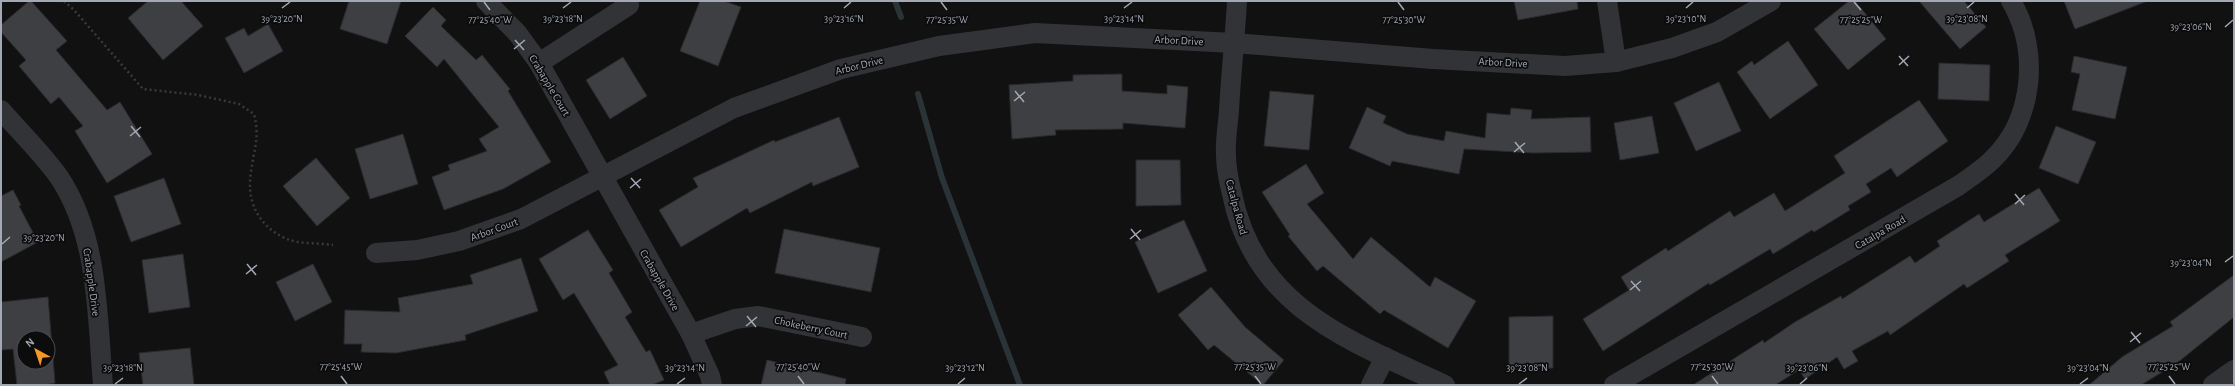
<svg xmlns="http://www.w3.org/2000/svg" width="2235" height="386" font-family="'Alegreya Sans',sans-serif">
<style>
.lines{fill:none;stroke-linecap:round;stroke-linejoin:round}
.stream{stroke:#293338;stroke-width:6}
.building{fill:#3d3f42;stroke:#2b2b2e;fill-rule:evenodd}
.path{stroke:#383a3e;stroke-width:2.5;stroke-dasharray:2 3;stroke-linecap:butt}
.minor{stroke:#323337;stroke-width:20}
.ticks{fill:none;stroke:#a2a9b4;stroke-width:1.5}
.labels{text-anchor:middle;stroke-width:3.5;stroke-linejoin:round;paint-order:stroke}
.street-label{font-size:11px;fill:#a2a9b4;stroke:#0c0c0d}
.ticks-label{font-size:10px;text-anchor:middle;fill:#a2a9b4;stroke:#0c0c0d;stroke-width:3.5;stroke-linejoin:round;paint-order:stroke}
</style>
<rect width="100%" height="100%" fill="#111112"/>
<g class="lines">
<!-- stream -->
<g class="stream">
<path d="M895 1 901 17"/>
<path d="M918 94 942 178 1020 385"/>
</g>
</g>
<!-- building -->
<g class="building">
<path d="M29 1H31L67 41 56 50 107 110 120 102 152 154 107 183 75 131 83 126 59 97 51 104 19 66 26 60 1 32V25Z"/>
<path d="M148 1H181L203 26 163 60 128 18Z"/>
<path d="M349 1H401L387 44 340 29Z"/>
<path d="M700 1H724L741 7 718 66 680 51Z"/>
<path d="M1514 1H1577L1578 9 1518 20Z"/>
<path d="M1849 1H1855L1886 39 1848 70 1814 29Z"/>
<path d="M1919 1H1964L1986 27 1960 49Z"/>
<path d="M2064 1H2144L2145 2 2075 29Z"/>
<path d="M433 7 446 20 441 26 476 60 482 55 510 89 508 91 551 162 503 189 444 210 432 177 450 170 448 165 487 151 479 139 499 127 444 59 437 67 405 36Z"/>
<path d="M268 24 283 51 244 73 225 38 244 28 248 36Z"/>
<path d="M1788 41 1818 85 1770 119 1737 72 1752 61 1754 65Z"/>
<path d="M2074 56 2127 67 2115 119 2072 110 2080 74 2071 72Z"/>
<path d="M623 57 647 96 610 119 586 80Z"/>
<path d="M1939 63 1990 65 1989 101 1938 99Z"/>
<path d="M1122 74V91L1167 94V85L1188 87 1185 128 1123 123V129L1055 130 1056 135 1012 139 1009 85 1073 81V75Z"/>
<path d="M1719 82 1741 131 1696 151 1674 103Z"/>
<path d="M1270 91 1314 95 1309 150 1264 146Z"/>
<path d="M1919 100 1948 141 1897 177 1891 168 1866 184 1871 192 1848 206 1850 210 1814 232 1812 230 1773 254 1770 249 1710 285 1709 283 1603 351 1583 319 1629 290 1621 277 1666 248 1668 251 1730 211 1734 217 1774 193 1785 211 1845 173 1834 156Z"/>
<path d="M1367 107 1386 116 1383 123 1407 134 1444 141 1446 131 1485 138 1487 113 1510 115 1511 108 1532 110 1531 119 1590 117 1591 152 1533 153 1464 149 1459 174 1392 161 1390 166 1349 148Z"/>
<path d="M1652 116 1659 153 1620 160 1614 123Z"/>
<path d="M839 117 859 167 813 186 812 182 750 213 747 208 681 247 659 210 698 187 693 178 774 140 775 142Z"/>
<path d="M2056 126 2096 142 2078 184 2039 168Z"/>
<path d="M403 134 418 184 370 199 355 149Z"/>
<path d="M316 158 350 198 317 226 283 186Z"/>
<path d="M1136 160H1180L1181 205 1136 206Z"/>
<path d="M1306 164 1324 193 1307 204 1353 259 1371 237 1430 287 1435 277 1476 301 1448 348 1384 310 1380 314 1323 266 1317 271 1288 236 1290 235 1262 192Z"/>
<path d="M164 178 181 224 131 242 114 196Z"/>
<path d="M2039 188 2060 221 2005 255 2009 261 1967 288 1964 284 1890 335 1888 331 1852 351 1858 361 1844 369 1837 357 1805 379 1799 370 1775 385H1693L1763 340 1764 343 1795 322 1841 296 1842 299 1910 256 1915 263 1940 246 1937 241 1979 214 1984 222Z"/>
<path d="M13 190 21 205 19 206 38 242 1 262V196Z"/>
<path d="M1184 220 1207 271 1158 293 1135 242Z"/>
<path d="M784 229 880 248 871 292 775 273Z"/>
<path d="M588 230 613 270 609 273 632 312 625 317 646 352 650 350 664 380 652 385H610L604 372 618 365 574 293 563 300 539 259Z"/>
<path d="M183 254 190 307 149 313 142 260Z"/>
<path d="M521 258 538 311 465 335 466 340 396 353 361 352 362 344H344L345 310 400 312 398 298 473 284 470 275Z"/>
<path d="M313 264 332 302 295 321 276 282Z"/>
<path d="M2234 275V317L2177 363 2141 385H2089L2122 357 2173 326 2170 322Z"/>
<path d="M1211 287 1245 327 1284 360 1263 385 1214 345 1208 350 1178 315Z"/>
<path d="M48 297 55 383 45 385H17L13 349 1 350V302ZM24 338H48V362H24Z"/>
<path d="M1553 316V368L1509 369V317Z"/>
<path d="M190 348 194 385H143L139 353Z"/>
<path d="M767 360 846 379 845 385H761Z"/>
</g>
<g class="lines">
<!-- path -->
<path class="path" d="M64 1 74 10 143 89 198 95 239 104 254 114C260 137 254 149 251 172 246 202 259 227 287 239 299 244 319 243 333 245"/>
<!-- minor -->
<g class="minor">
<path d="M486 1 518 34 539 63 691 334 710 376 712 385"/>
<path d="M1237 1C1235 37 1231 74 1229 110 1228 125 1225 140 1226 155 1226 168 1229 182 1232 194 1255 309 1351 341 1445 385"/>
<path d="M1607 1 1616 62"/>
<path d="M539 63 629 5"/>
<path d="M1 110C20 132 42 153 59 177 99 237 97 315 103 385"/>
<path d="M376 253 417 250 459 241 521 219 734 108 841 69 939 46 1035 33 1234 43 1433 59 1565 66 1616 62 1672 48 1717 32 1771 1"/>
<path d="M691 334 735 319 758 316 862 337"/>
<path d="M1371 385 1385 357"/>
<path d="M1614 385 1958 186C1969 178 1982 170 1992 160 2034 120 2040 50 2011 1"/>
<path d="M2213 385 2234 370"/>
</g>
</g>
<!-- ticks -->
<path class="ticks" d="M484 2 490 10M941 2 947 10M1398 2 1404 10M1854 2 1861 10M282 8 290 2M563 8 571 2M844 8 851 2M1124 8 1132 2M1686 8 1693 2M1967 8 1974 2M2225 27 2233 20M515 40 524 50M514 49 525 40M1899 56 1908 66M1899 65 1909 56M1015 91 1024 102M1014 101 1025 92M131 126 140 137M130 136 141 127M1515 142 1524 153M1514 152 1525 143M631 178 640 188M630 188 641 179M2015 194 2024 205M2015 204 2025 195M1131 229 1140 240M1130 239 1141 230M2 244 10 237M2225 262 2233 256M247 264 256 275M246 274 257 265M1631 281 1640 291M1630 290 1641 281M747 316 756 327M746 326 757 317M2131 332 2140 343M2130 342 2141 333M341 376 347 384M798 376 804 384M1255 376 1261 384M1712 376 1718 384M2169 376 2175 384M115 384 123 378M677 384 685 378M958 384 965 378M1519 384 1527 378M1800 384 1807 378M2080 384 2088 378"/>
<g class="labels">
<!-- street labels -->
<g class="street-label">
<text transform="translate(1179 40) rotate(3)" y="4">Arbor Drive</text>
<text transform="translate(1503 62) rotate(3)" y="4">Arbor Drive</text>
<text transform="translate(859 65) rotate(-14)" y="4">Arbor Drive</text>
<text transform="translate(550 85) rotate(59)" y="4">Crabapple Court</text>
<text transform="translate(1237 207) rotate(75)" y="4">Catalpa Road</text>
<text transform="translate(494 229) rotate(-20)" y="4">Arbor Court</text>
<text transform="translate(1880 232) rotate(-30)" y="4">Catalpa Road</text>
<text transform="translate(660 280) rotate(60)" y="4">Crabapple Drive</text>
<text transform="translate(92 282) rotate(82)" y="4">Crabapple Drive</text>
<text transform="translate(811 327) rotate(12)" y="4">Chokeberry Court</text>
</g>
</g>
<g class="ticks-label">
<text x="282" y="22">39°23'20"N</text>
<text x="563" y="22">39°23'18"N</text>
<text x="844" y="22">39°23'16"N</text>
<text x="1124" y="22">39°23'14"N</text>
<text x="1686" y="22">39°23'10"N</text>
<text x="1967" y="22">39°23'08"N</text>
<text x="490" y="23">77°25'40"W</text>
<text x="947" y="23">77°25'35"W</text>
<text x="1404" y="23">77°25'30"W</text>
<text x="1861" y="23">77°25'25"W</text>
<text x="2191" y="30">39°23'06"N</text>
<text x="44" y="241">39°23'20"N</text>
<text x="2191" y="266">39°23'04"N</text>
<text x="341" y="370">77°25'45"W</text>
<text x="798" y="370">77°25'40"W</text>
<text x="1255" y="370">77°25'35"W</text>
<text x="1712" y="370">77°25'30"W</text>
<text x="2169" y="370">77°25'25"W</text>
<text x="123" y="371">39°23'18"N</text>
<text x="685" y="371">39°23'14"N</text>
<text x="965" y="371">39°23'12"N</text>
<text x="1527" y="371">39°23'08"N</text>
<text x="1807" y="371">39°23'06"N</text>
<text x="2088" y="371">39°23'04"N</text>
</g>
<!-- border -->
<rect width="2235" height="386" fill="none" stroke="#a2a9b4" stroke-width="4"/>
<!-- north arrow -->
<g transform="translate(36 350) rotate(320)"><circle r="19" fill="#0c0c0d" stroke="#484b50"/>
<path d="M0-3L7 15L0 10L-7 15Z" fill="#f69726"/>
<text y="-6" font-size="11" font-weight="bold" text-anchor="middle" fill="#a2a9b4">N</text>
</g>
</svg>
